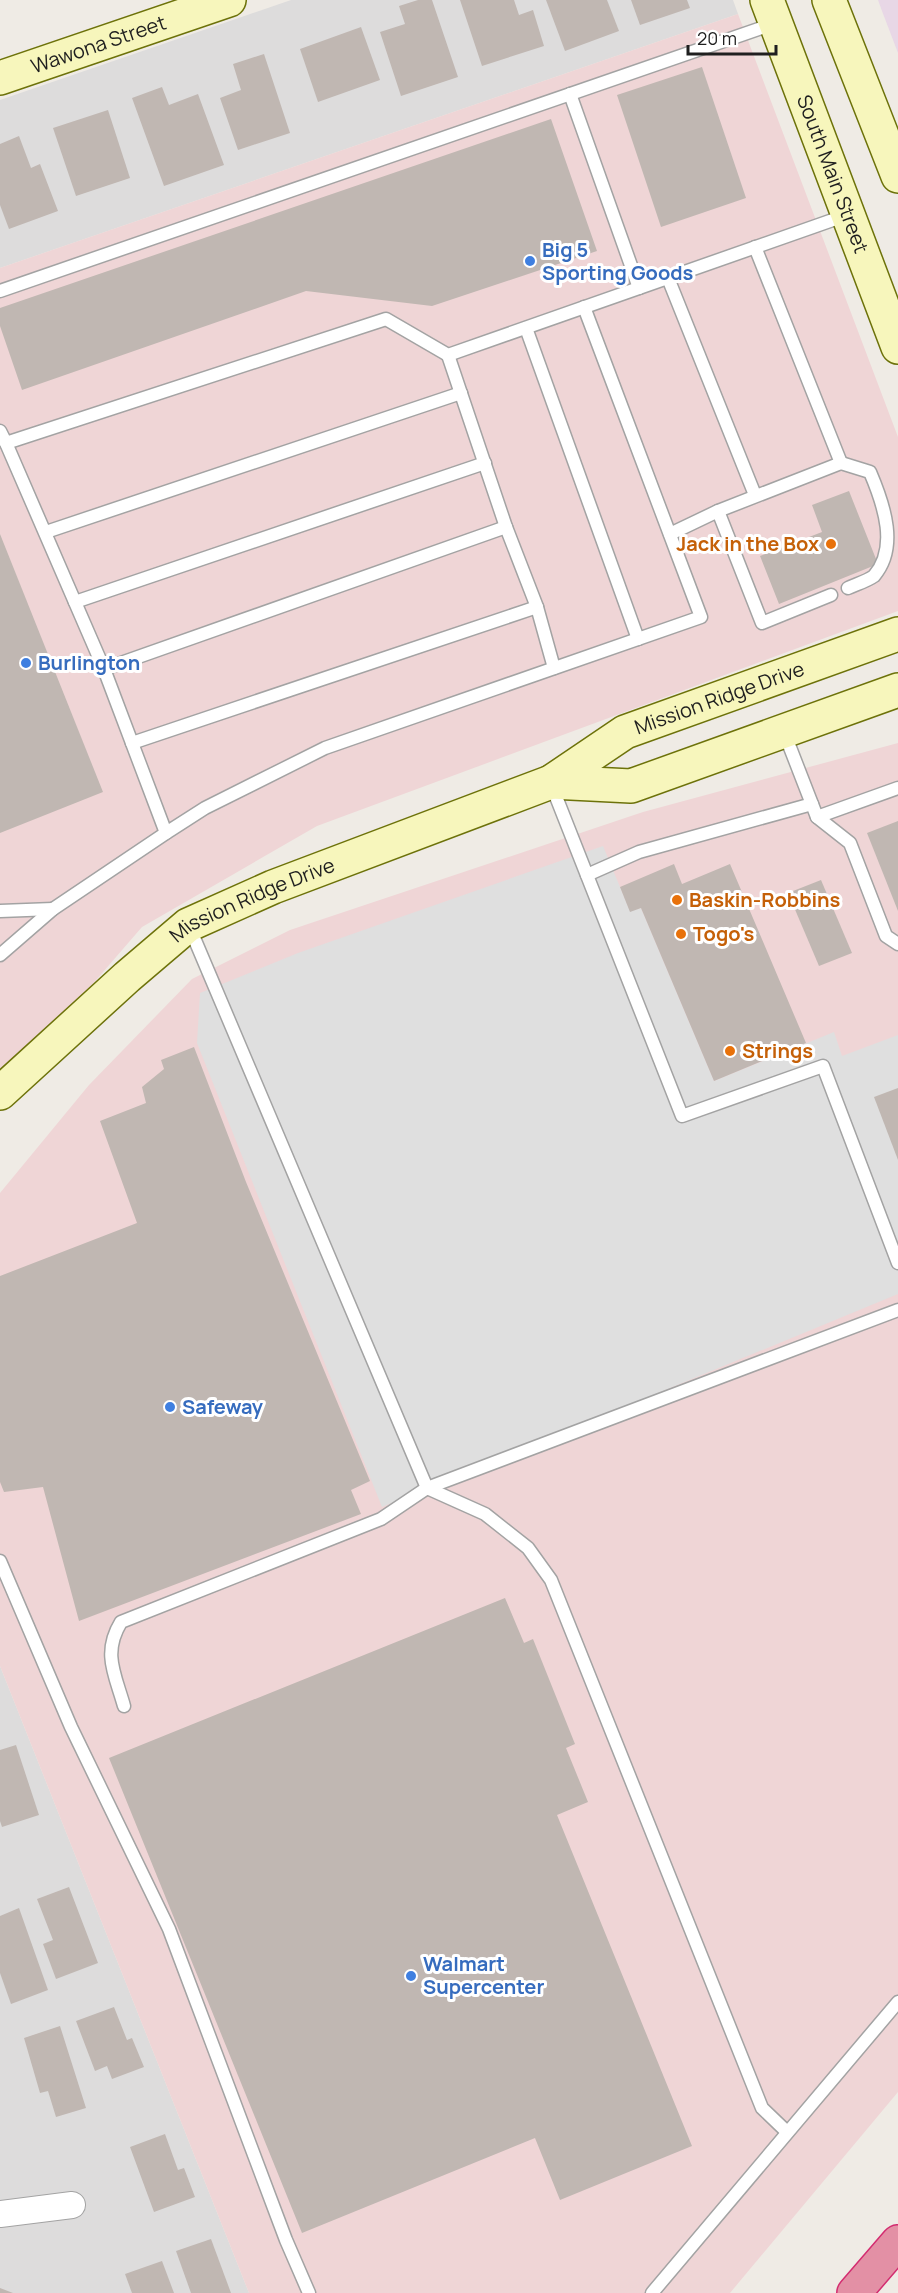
<svg xmlns="http://www.w3.org/2000/svg" width="898" height="2293" font-family="Manrope,sans-serif">
<style>
.residential{fill:#dddcdc}
.commercial{fill:#efd5d6}
.industrial{fill:#e8d7e6}
.parking{fill:#dfdfdf}
.building{fill:#c0b7b2}
.lines{fill:none;stroke-linecap:round;stroke-linejoin:round}
.lane-casing{stroke:#a3a3a3;stroke-width:15}
.street-casing{stroke:#a3a3a3;stroke-width:28}
.secondary-casing{stroke:#6d720a;stroke-width:36}
.highway-casing{stroke:#d32c70;stroke-width:36}
.lane{stroke:#fff;stroke-width:12}
.street{stroke:#fff;stroke-width:26}
.secondary{stroke:#f7f6bc;stroke-width:33}
.highway{stroke:#e390a5;stroke-width:33}
.shop-dot{fill:#3f7fe0;stroke:#fff;stroke-width:2}
.food-dot{fill:#e8710a;stroke:#fff;stroke-width:2}
.labels{text-anchor:middle;stroke-width:6;stroke-linejoin:round;paint-order:stroke}
.street-label{font-size:20px;fill:#1f1f1f;stroke:#fff}
.shop-label{font-size:20px;font-weight:bold;fill:#366cbe;stroke:#fff;text-anchor:start}
.food-label{font-size:20px;font-weight:bold;fill:#c56008;stroke:#fff;text-anchor:start}
</style>
<rect width="100%" height="100%" fill="#efebe5"/>
<!-- residential -->
<g class="residential">
<path d="M291 0H733L738 14 0 268V100Z"/>
<path d="M0 1666 249 2293H0Z"/>
</g>
<!-- commercial -->
<g class="commercial">
<path d="M738 14 898 437V611L317 826 142 927 0 1091V268Z"/>
<path d="M898 743V2092L730 2293H249L0 1666V1193L89 1085 192 979 290 930 643 812Z"/>
</g>
<!-- industrial -->
<path class="industrial" d="M878 0H898V53L882 11Z"/>
<!-- parking -->
<path class="parking" d="M603 846 630 911 641 908 714 1081 834 1032 842 1056 898 1035V1294L382 1507 197 1043 200 993 298 953Z"/>
<!-- building -->
<g class="building">
<path d="M418 0H432L458 77 401 96 380 32 405 24 399 6Z"/>
<path d="M460 0H514L519 15 533 10 544 46 482 66Z"/>
<path d="M546 0H607L619 31 565 51Z"/>
<path d="M631 0H687L690 8 640 25Z"/>
<path d="M361 27 380 80 318 102 300 49Z"/>
<path d="M264 54 290 133 238 150 220 98 241 90 233 64Z"/>
<path d="M702 67 746 198 661 227 617 95Z"/>
<path d="M162 87 169 105 198 94 224 165 164 186 132 98Z"/>
<path d="M108 110 130 178 76 196 53 128Z"/>
<path d="M551 119 597 251 432 306 306 291 22 390 0 326V308Z"/>
<path d="M19 136 31 168 40 164 58 211 9 229 0 205V144Z"/>
<path d="M849 491 878 564 779 604 760 556 822 532 812 505Z"/>
<path d="M0 534 103 792 0 833Z"/>
<path d="M898 821V911L867 833Z"/>
<path d="M674 864 682 884 730 864 806 1043 714 1081 641 908 630 912 620 887Z"/>
<path d="M821 880 852 953 819 966 788 893Z"/>
<path d="M194 1047 246 1182 370 1481 351 1490 361 1514 79 1621 43 1487 4 1492 0 1482V1276L137 1223 100 1121 146 1103 142 1087 164 1069 161 1060Z"/>
<path d="M898 1088V1160L874 1097Z"/>
<path d="M505 1598 524 1643 533 1639 575 1744 566 1748 588 1802 557 1815 692 2146 560 2200 535 2138 302 2233 109 1758Z"/>
<path d="M16 1745 39 1815 2 1827 0 1821V1750Z"/>
<path d="M69 1887 98 1963 56 1979 43 1944 53 1940 37 1899Z"/>
<path d="M19 1908 48 1990 11 2004 0 1973V1916Z"/>
<path d="M114 2007 127 2040 132 2038 144 2067 112 2079 107 2066 95 2071 76 2021Z"/>
<path d="M60 2026 86 2108 56 2117 48 2091 40 2093 24 2038Z"/>
<path d="M165 2134 178 2170 184 2168 195 2197 154 2212 130 2147Z"/>
<path d="M211 2239 231 2293H191L176 2251Z"/>
<path d="M162 2261 174 2293H132L125 2274Z"/>
<path d="M0 2288 13 2293H0Z"/>
</g>
<g class="lines">
<defs>
<g id="lane">
<path d="M570 94 639 288"/>
<path d="M668 278 755 495"/>
<path d="M0 291 776 23"/>
<path d="M526 328 638 639"/>
<path d="M448 355 506 527 537 607 554 668"/>
<path d="M0 431 6 443 386 319 448 355 847 215"/>
<path d="M6 443 104 669 166 833"/>
<path d="M841 463 870 472C885 507 898 548 874 576 867 581 857 584 848 588"/>
<path d="M718 511 762 623 831 595"/>
<path d="M46 532 461 393"/>
<path d="M670 534 718 511 841 463 755 247"/>
<path d="M75 602 485 463"/>
<path d="M104 669 506 527"/>
<path d="M784 732 817 817 850 843 886 936 898 944"/>
<path d="M132 743 537 607"/>
<path d="M551 784 682 1116 823 1066 898 1263"/>
<path d="M817 817 898 788"/>
<path d="M587 875 639 852 812 804"/>
<path d="M0 911 53 909"/>
<path d="M189 926 427 1488 898 1310"/>
<path d="M0 955 53 909 166 833 205 808 325 748 701 617 584 307"/>
<path d="M0 1561 71 1727 169 1929 286 2240 309 2293"/>
<path d="M124 1706C115 1674 102 1653 121 1622L381 1519 427 1488 485 1514 528 1548 551 1580 762 2108 787 2132"/>
<path d="M652 2293 898 2002"/>
</g>
<path id="street" d="M0 2214 72 2205"/>
<g id="secondary">
<path id="s1" d="M767 0 898 347"/>
<path d="M829 0 898 176"/>
<path id="s2" d="M0 78 229 0"/>
<path d="M551 782 631 786 898 690"/>
<path id="s3" d="M0 1093 127 977 188 925 273 887 551 782 625 732 898 634"/>
</g>
<path id="highway" d="M854 2293 898 2242"/>
</defs>
<!-- lane casing -->
<use href="#lane" class="lane-casing"/>
<!-- street casing -->
<use href="#street" class="street-casing"/>
<!-- secondary casing -->
<use href="#secondary" class="secondary-casing"/>
<!-- highway casing -->
<use href="#highway" class="highway-casing"/>
<!-- lane -->
<use href="#lane" class="lane"/>
<!-- street -->
<use href="#street" class="street"/>
<!-- secondary -->
<use href="#secondary" class="secondary"/>
<!-- highway -->
<use href="#highway" class="highway"/>
</g>
<!-- markers -->
<g class="shop-dot">
<circle cx="530" cy="261" r="6"/>
<circle cx="26" cy="663" r="6"/>
<circle cx="170" cy="1407" r="6"/>
<circle cx="411" cy="1976" r="6"/>
</g>
<g class="food-dot">
<circle cx="831" cy="544" r="6"/>
<circle cx="677" cy="900" r="6"/>
<circle cx="681" cy="934" r="6"/>
<circle cx="730" cy="1051" r="6"/>
</g>
<g class="labels">
<!-- street labels -->
<g class="street-label">
<text dy="7" stroke="none"><textPath href="#s2" startOffset="104">Wawona Street</textPath></text>
<text dy="7" stroke="none"><textPath href="#s1" startOffset="186">South Main Street</textPath></text>
<text dy="7" stroke="none"><textPath href="#s3" startOffset="832">Mission Ridge Drive</textPath></text>
<text dy="7" stroke="none"><textPath href="#s3" startOffset="321">Mission Ridge Drive</textPath></text>
</g>
<!-- shop labels -->
<g class="shop-label">
<text x="542" y="257">Big 5<tspan x="542" dy="23">Sporting Goods</tspan></text>
<text x="38" y="670">Burlington</text>
<text x="182" y="1414">Safeway</text>
<text x="423" y="1971">Walmart<tspan x="423" dy="23">Supercenter</tspan></text>
</g>
<!-- food labels -->
<g class="food-label">
<text x="819" y="551" text-anchor="end">Jack in the Box</text>
<text x="689" y="907">Baskin-Robbins</text>
<text x="693" y="941">Togo's</text>
<text x="742" y="1058">Strings</text>
</g>
</g>
<!-- scale -->
<path d="M688 45v9h88v-9" fill="none" stroke="#1f1f1f" stroke-width="3"/>
<text x="697" y="45" font-size="18" fill="#1f1f1f" stroke="#ffffff" stroke-width="4.5" paint-order="stroke">20 m</text>
</svg>
